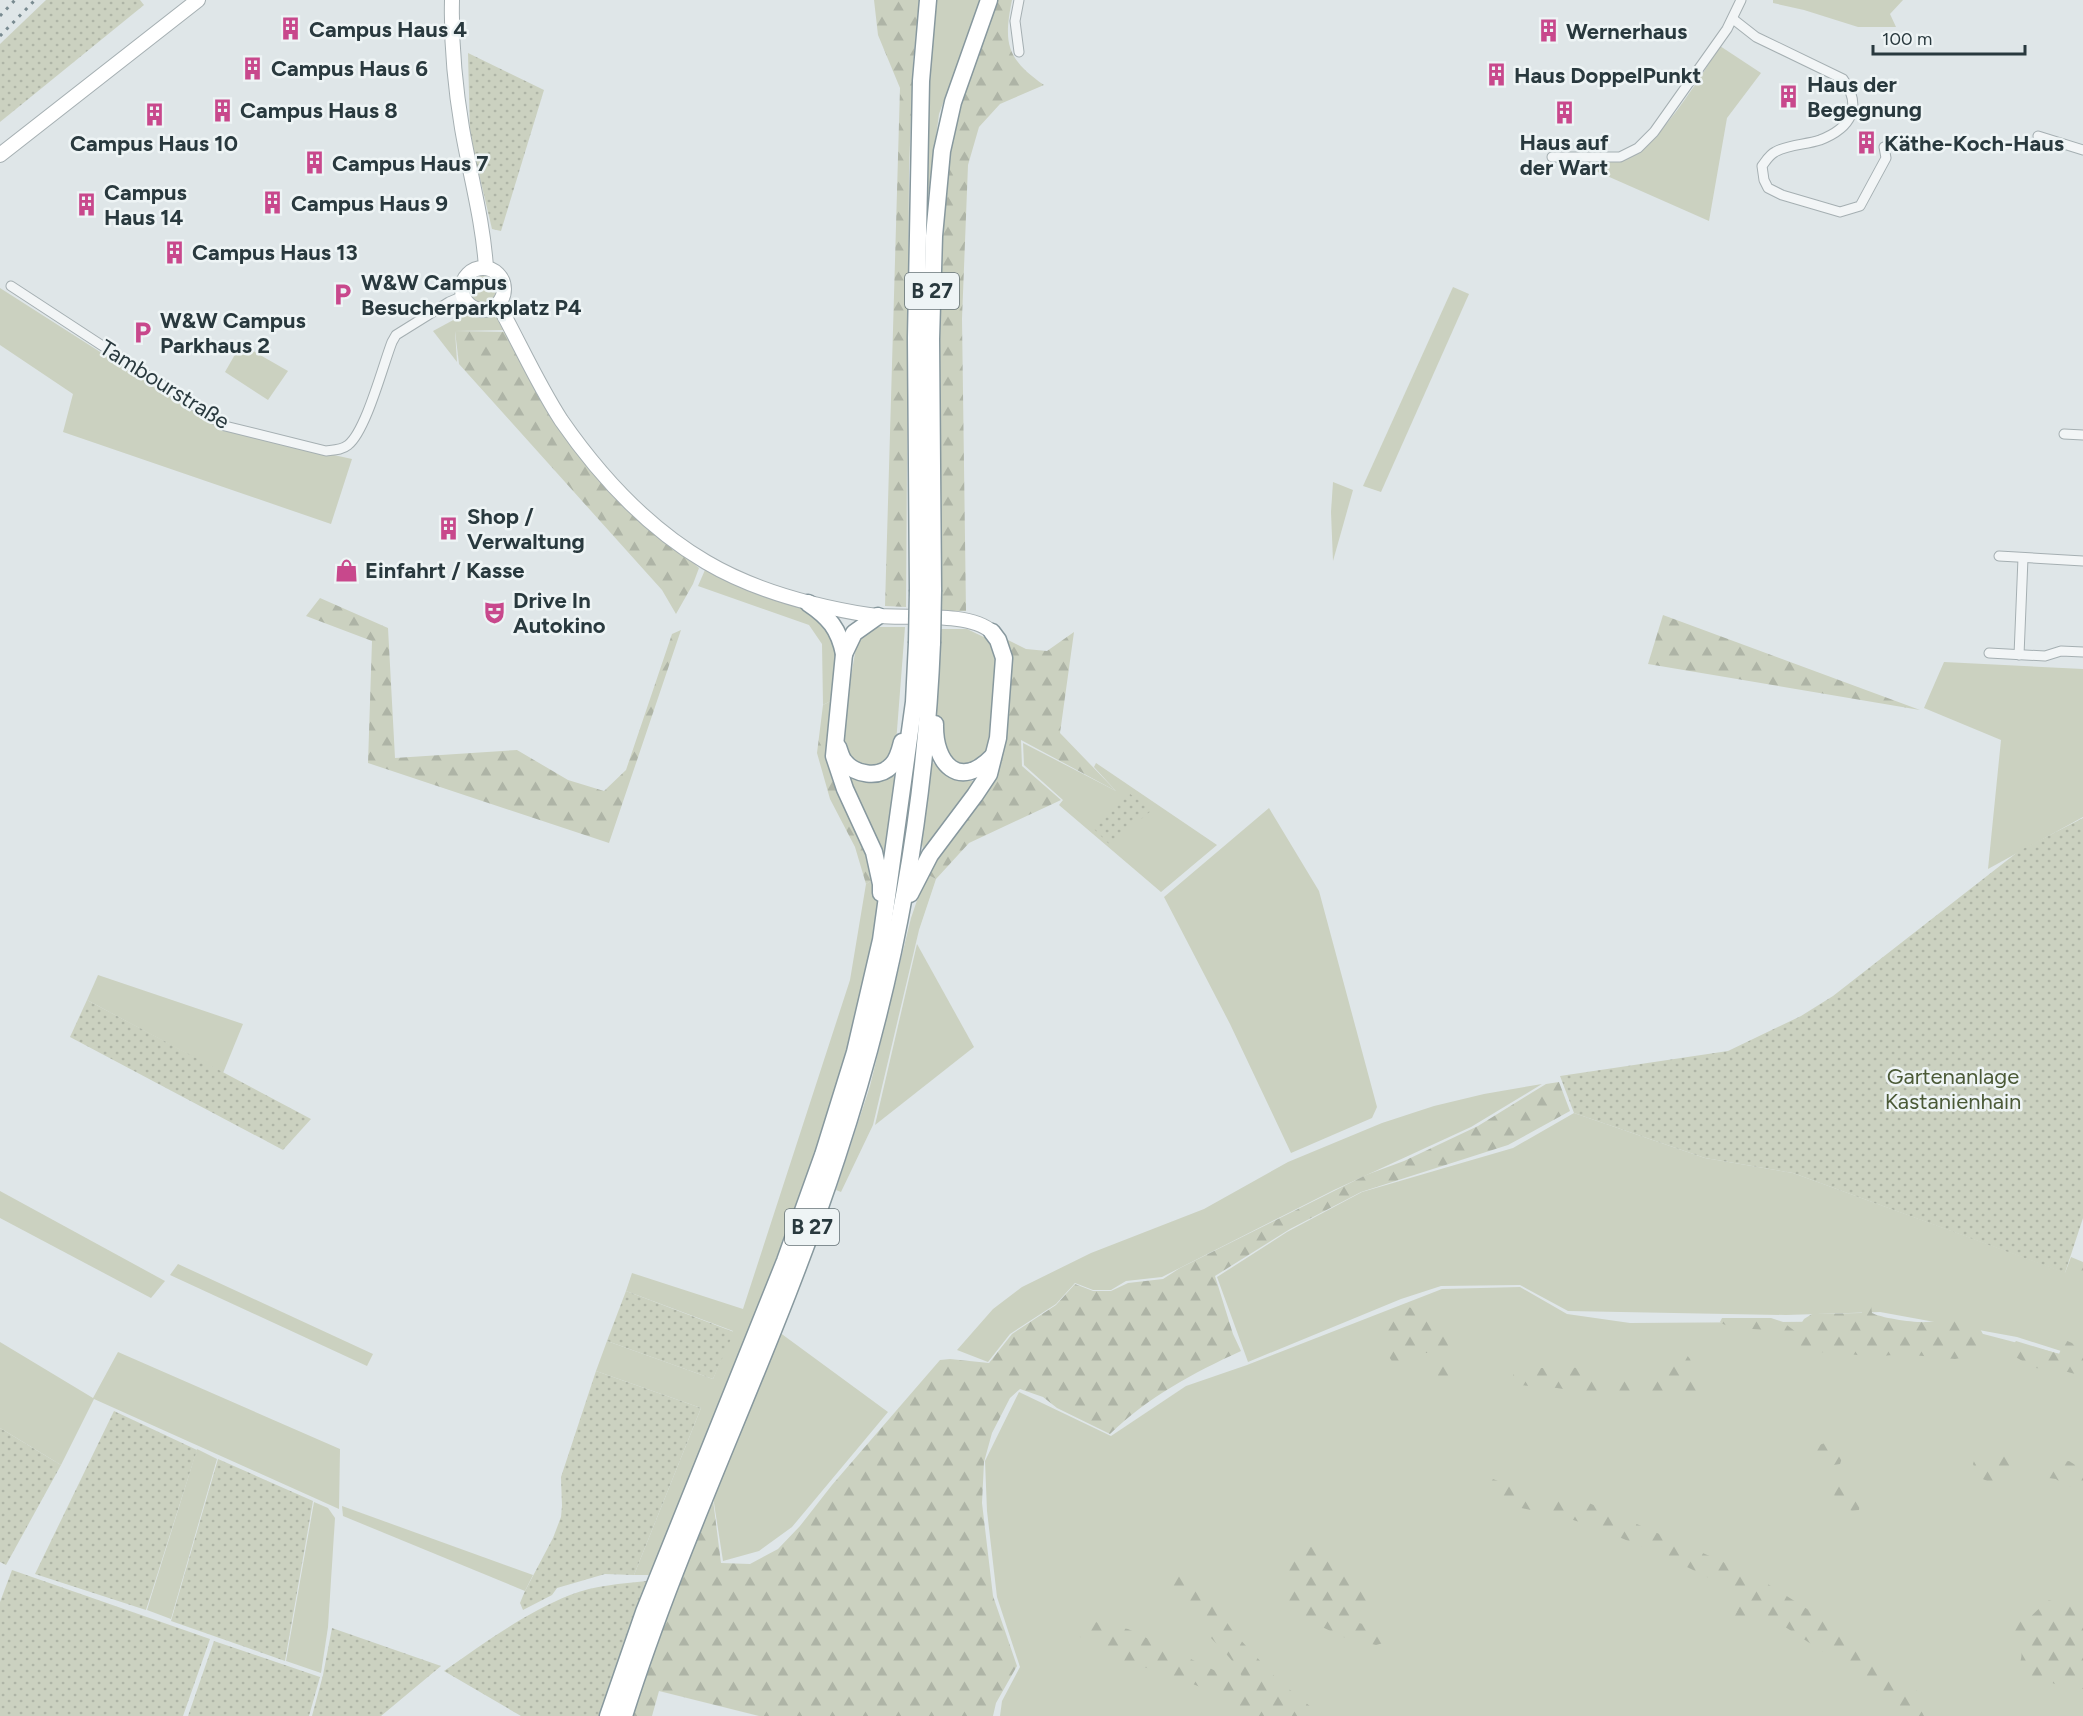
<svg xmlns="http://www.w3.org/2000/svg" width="2083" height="1716" font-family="Figtree,sans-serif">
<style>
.grass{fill:#cbd1c0}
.forest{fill:url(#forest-firs)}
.garden{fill:url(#garden-dots)}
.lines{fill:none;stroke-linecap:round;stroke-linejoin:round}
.street-casing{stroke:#a5afb2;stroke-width:11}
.secondary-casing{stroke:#a5afb2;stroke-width:16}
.highway-casing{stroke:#87989e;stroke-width:19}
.street{stroke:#f2f5f6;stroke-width:9}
.secondary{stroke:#fff;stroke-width:14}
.highway{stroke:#fff;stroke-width:16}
.rail{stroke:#798b91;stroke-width:3;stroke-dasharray:3 6;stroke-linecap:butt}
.highway-bridge-casing{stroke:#87989e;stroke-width:19;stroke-linecap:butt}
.highway-bridge{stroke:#fff;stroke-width:16}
.labels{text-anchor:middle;stroke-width:5;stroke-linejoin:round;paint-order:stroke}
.shield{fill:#eef4f5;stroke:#647175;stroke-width:1.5}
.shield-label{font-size:21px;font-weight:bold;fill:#29393e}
.poi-label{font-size:22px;font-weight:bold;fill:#29393e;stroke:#eef4f5;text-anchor:start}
.street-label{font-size:22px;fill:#29393e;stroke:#eef4f5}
.park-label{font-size:22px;fill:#4a5936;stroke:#eef4f5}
</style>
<defs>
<pattern id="forest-firs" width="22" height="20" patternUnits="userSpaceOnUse" patternTransform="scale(1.5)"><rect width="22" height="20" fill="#cbd1c0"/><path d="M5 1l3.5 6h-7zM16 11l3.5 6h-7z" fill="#aeb4a6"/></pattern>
<pattern id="garden-dots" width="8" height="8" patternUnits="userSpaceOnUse" patternTransform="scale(1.5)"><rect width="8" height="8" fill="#cbd1c0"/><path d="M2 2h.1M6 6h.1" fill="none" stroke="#aeb4a6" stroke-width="1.8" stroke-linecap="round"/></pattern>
</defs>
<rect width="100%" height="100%" fill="#dfe6e8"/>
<!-- grass -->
<g class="grass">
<path d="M936 0H981L939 114 925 219 929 83Z"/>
<path d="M1773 0H1903L1890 14 1896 27H1858L1804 10 1773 3Z"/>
<path d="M1720 46 1761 73 1727 118 1709 221 1589 168 1586 161C1599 161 1617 163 1628 158 1658 146 1702 75 1720 46Z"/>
<circle cx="484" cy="289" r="14"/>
<path d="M1453 287 1469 294 1381 492 1363 486Z"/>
<path d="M0 288 224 431 352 459 331 524 63 432 73 394 0 345Z"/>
<path d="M470 311 498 315 507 330 455 331 457 362 433 331Z"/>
<path d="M241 344 288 371 268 400 225 372Z"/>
<path d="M1333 482 1353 490 1333 561 1331 512Z"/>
<path d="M708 563 808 603 834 626 840 696 823 705 822 644 809 625 698 586Z"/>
<path d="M876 627H905L896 743 882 766 863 768 847 756 841 734 857 642Z"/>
<path d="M939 629H967L992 641 998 664 988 752 975 766 951 762 939 743 936 706Z"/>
<path d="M1944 662 2083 669V817L1988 869 2001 740 1924 708Z"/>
<path d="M1023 743 1116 791 1094 767 1096 763 1217 845 1161 892 1059 805 1063 800 1024 765Z"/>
<path d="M930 759C945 777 956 782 979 781L924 854 920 835Z"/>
<path d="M893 772 897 793 886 877 845 774C865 783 875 785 893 772Z"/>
<path d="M1269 808 1319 891 1377 1107 1372 1118 1291 1153 1230 1024 1164 897Z"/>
<path d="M926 874 936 879 919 930 873 1125 841 1192 836 1190 870 1086 911 918Z"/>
<path d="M879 876 880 910 855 1052 659 1575H634L701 1408 596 1371 607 1341 713 1379 733 1331 626 1291 632 1273 743 1309 850 980 866 884Z"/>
<path d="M917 944 974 1047 875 1125Z"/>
<path d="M98 975 243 1024 223 1073 87 1000Z"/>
<path d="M1542 1084 1471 1127 1334 1190 1162 1277 1126 1281 1111 1290H1093L1075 1283 1056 1304 1010 1334 988 1362 957 1350 993 1309 1022 1287 1091 1253 1204 1209 1288 1162 1382 1123 1434 1106 1484 1094Z"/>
<path d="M1574 1113 1705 1158 1793 1173 2083 1279V1358L2017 1337 1880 1312 1786 1315 1568 1311 1520 1285 1441 1286 1401 1299 1248 1362 1217 1277 1287 1232 1362 1192 1513 1148Z"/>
<path d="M0 1191 165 1281 151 1298 0 1218Z"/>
<path d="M178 1264 373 1354 367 1366 170 1275Z"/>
<path d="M1520 1287 1567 1314 1630 1323 1901 1321 1968 1330 2083 1360V1716H1000L1002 1701 1020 1667 997 1597 987 1511 985 1461 1019 1392 1111 1436 1186 1386 1247 1365 1442 1289Z"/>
<path d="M779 1332 888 1412 792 1527 759 1551 723 1561 711 1484 761 1382Z"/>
<path d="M0 1342 93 1398 118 1352 340 1449 339 1509 94 1399 61 1465 0 1428Z"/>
<path d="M197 1449 217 1459 171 1619 147 1610Z"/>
<path d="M314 1502 328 1508 335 1518 328 1627 321 1673 286 1661Z"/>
<path d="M342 1506 533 1575 525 1591 343 1516Z"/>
</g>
<!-- forest -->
<g class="forest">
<path d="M874 0H919L913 64 909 169 906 607 885 606 900 88 878 35Z"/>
<path d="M996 0H1012C1003 44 1007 59 1044 85L1000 104 979 127 968 165 962 319 966 611H938V274L946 160 955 120Z"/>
<path d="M455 331 507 332 600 480 699 568 693 584 676 614 662 590 459 364Z"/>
<path d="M320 598 388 628 395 758 517 750 568 780 604 791 626 770 672 634 681 630 609 843 368 763 372 641 306 616Z"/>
<path d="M1663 615 1920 710 1648 664Z"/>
<path d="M1074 632 1060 733 1116 791 1021 740 1022 766 1061 800 969 843 936 879 926 874 988 787 1004 638 1026 649 1047 651Z"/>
<path d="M840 696 835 739 879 876 866 884 855 847 830 799 817 753 823 705Z"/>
<path d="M1559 1082 1570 1111 1508 1145 1361 1192 1290 1229 1215 1276 1233 1334 1241 1351C1193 1373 1148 1397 1110 1434L1057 1408 1043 1397 1020 1389 1010 1398 992 1433 984 1462 982 1503 993 1596 1017 1666 996 1703 993 1716H759L659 1691 652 1716H624L711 1484 721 1563 750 1564 778 1549 800 1526 832 1485 940 1360 950 1359 989 1363 1012 1334 1056 1305 1075 1284 1093 1291H1111L1128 1283 1163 1279 1180 1268 1366 1175 1404 1161 1478 1126 1546 1084Z"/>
<path d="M2071 1257 2083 1262V1280L2065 1273Z"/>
<path d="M1866 1300 1871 1305 1872 1313C1881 1318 1915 1323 1927 1322 1936 1322 1945 1318 1955 1319 1976 1320 1991 1332 1981 1354L1955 1359 1902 1354 1872 1357 1842 1353 1790 1351 1785 1347 1783 1334C1764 1325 1737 1334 1720 1322L1722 1318H1771L1783 1322 1796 1332 1804 1319 1812 1314 1862 1313 1860 1305Z"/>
<path d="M1408 1307 1436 1314 1452 1355 1454 1373 1448 1380 1438 1378 1436 1366 1429 1353H1415L1406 1363H1393L1386 1352 1389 1316Z"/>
<path d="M2065 1340 2072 1343 2083 1356V1376L2060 1370 2035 1368 2012 1355 2010 1348 2016 1341 2059 1354Z"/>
<path d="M1673 1347 1682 1349 1690 1359 1696 1375 1713 1383 1715 1389 1710 1394 1701 1392 1673 1396 1654 1393 1615 1397 1557 1388 1518 1385 1512 1378 1516 1369 1566 1367 1578 1368 1595 1379 1655 1378C1661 1367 1664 1355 1673 1347Z"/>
<path d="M1831 1441 1838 1446 1843 1455 1840 1464 1827 1466 1809 1459 1806 1446 1811 1444 1816 1446Z"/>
<path d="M1992 1451 2013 1453 2017 1458 2019 1471 2008 1472 2002 1482 1992 1483 1978 1477 1973 1464 1976 1455Z"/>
<path d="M2069 1461 2083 1470V1485L2065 1487 2056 1479 2034 1476 2036 1467Z"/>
<path d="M1841 1474C1854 1485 1863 1492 1859 1510L1852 1511 1835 1503 1833 1480 1835 1476Z"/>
<path d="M1493 1479 1536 1496 1589 1503 1755 1576 1815 1614 1898 1676 1917 1691 1924 1716H1907L1837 1661 1767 1615 1756 1619 1748 1629 1732 1622 1741 1603 1737 1592 1675 1561 1598 1528 1567 1518 1494 1502 1485 1492Z"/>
<path d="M1307 1547H1315L1365 1581 1370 1594 1368 1601 1359 1615V1623L1367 1625 1378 1624 1386 1632 1387 1642 1376 1645 1343 1637 1291 1612 1282 1603 1286 1567 1293 1558Z"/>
<path d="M1186 1572 1204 1588 1234 1633 1278 1680 1322 1716H1253V1713C1218 1694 1182 1677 1143 1667L1135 1672 1113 1659 1103 1647 1078 1636 1070 1621 1085 1619 1110 1626 1128 1629 1245 1685C1238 1661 1219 1648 1203 1629 1192 1616 1181 1602 1171 1588L1172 1574Z"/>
<path d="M2048 1600 2066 1605 2083 1607V1689L2058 1685 2017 1671C2025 1653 2023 1641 2009 1628L2015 1620 2026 1621Z"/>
</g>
<!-- garden -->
<g class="garden">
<path d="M46 0H140L144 5 0 122V44Z"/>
<path d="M468 53 544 90 501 231 492 229 470 136Z"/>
<path d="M1130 794 1152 810 1110 845 1092 827Z"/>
<path d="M2083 818V1218L2065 1273 1793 1173 1705 1158 1574 1113 1560 1076 1728 1051 1801 1016 1833 996 2019 851Z"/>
<path d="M87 1000 311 1119 283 1150 70 1037Z"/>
<path d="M626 1291 734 1332 713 1379 607 1341Z"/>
<path d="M596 1371 701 1408 634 1575 605 1574 557 1588 552 1595 523 1610 520 1603 525 1591 553 1538 561 1517 562 1506 561 1477Z"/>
<path d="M114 1411 197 1450 146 1610 35 1574Z"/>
<path d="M0 1428 61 1465 6 1565 0 1562Z"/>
<path d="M218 1459 313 1501 285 1661 171 1621Z"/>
<path d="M12 1570 210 1639 183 1716H0V1602Z"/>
<path d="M647 1581 604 1716H521L444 1671C484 1643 525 1613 570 1595 595 1585 621 1584 647 1581Z"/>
<path d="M332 1628 441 1666 381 1716H312L323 1675Z"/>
<path d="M214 1641 320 1677 309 1716H188Z"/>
</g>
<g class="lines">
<defs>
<g id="street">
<path d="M1733 19 1756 37 1843 79C1863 107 1851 128 1820 140 1805 145 1789 144 1775 152 1769 155 1766 161 1762 166L1764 180 1768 188 1782 195 1840 212 1860 206 1886 158 1884 147"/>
<path d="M1019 52 1015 21 1019 0"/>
<path d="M2038 136 2083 150"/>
<path d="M1552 157H1620L1638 148 1654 132 1727 29 1741 0"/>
<path d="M11 286 225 426 326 451C334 450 342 450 348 445 366 431 383 365 392 342L396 335 449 302 463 296"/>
<path d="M2064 434 2083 435"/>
<path d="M1999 556 2083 561"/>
<path d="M1989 653 2045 656 2061 651 2083 652"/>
<path d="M2019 655 2023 558"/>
</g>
<g id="secondary">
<path d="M452 0C451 42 455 86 462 128 470 175 483 220 486 268"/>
<path d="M0 155 198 0"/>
<circle cx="483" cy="289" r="21"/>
<path d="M498 304C519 342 537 383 561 420 599 475 648 528 706 562 755 591 813 606 869 615 902 620 968 610 992 632"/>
</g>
<g id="highway">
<path d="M918 590 916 338 921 81 928 0"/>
<path d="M933 590 931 339 934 236 942 151 953 102 989 0"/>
<path d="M808 603C829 617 839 629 844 654L834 756 845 789 874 852 881 884V893"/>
<path d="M844 654 854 633 878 616"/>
<path d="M935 724C934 764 959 791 993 756"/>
<path d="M838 747C840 752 841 757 844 761 855 775 879 779 892 765 898 759 900 750 902 742"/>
<path d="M910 894 930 855 975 795 989 774 998 738 1004 658 998 640 992 632"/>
<path d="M608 1716 644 1612 785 1261 823 1155 855 1052 881 940 914 702 917 643"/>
<path d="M624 1716C684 1526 775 1347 837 1157 892 991 925 818 932 643"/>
</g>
</defs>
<!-- street casing -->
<use href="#street" class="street-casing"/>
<!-- secondary casing -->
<use href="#secondary" class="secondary-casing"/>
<!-- highway casing -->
<use href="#highway" class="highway-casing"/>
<!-- street -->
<use href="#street" class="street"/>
<!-- secondary -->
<use href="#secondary" class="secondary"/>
<!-- highway -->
<use href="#highway" class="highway"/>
<!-- rail -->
<g class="rail">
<path d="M0 16 15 0"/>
<path d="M0 36 35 0"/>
</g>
<defs>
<g id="highway-bridge">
<path d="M917 643 918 590"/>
<path d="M932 643 933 590"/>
</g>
</defs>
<!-- highway-bridge casing -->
<use href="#highway-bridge" class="highway-bridge-casing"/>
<!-- highway-bridge -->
<use href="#highway-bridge" class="highway-bridge"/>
</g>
<!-- icons -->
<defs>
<symbol id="building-bare" viewBox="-9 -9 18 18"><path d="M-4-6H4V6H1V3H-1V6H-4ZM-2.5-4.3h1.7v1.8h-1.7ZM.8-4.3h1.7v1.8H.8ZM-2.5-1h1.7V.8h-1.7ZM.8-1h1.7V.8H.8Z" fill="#c8488c" stroke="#eef4f5" stroke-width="2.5" paint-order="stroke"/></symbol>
<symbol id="parking-bare" viewBox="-9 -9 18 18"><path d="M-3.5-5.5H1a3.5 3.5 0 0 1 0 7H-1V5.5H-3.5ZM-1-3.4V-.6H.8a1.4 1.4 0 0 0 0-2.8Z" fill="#c8488c" stroke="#eef4f5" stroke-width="2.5" paint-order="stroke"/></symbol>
<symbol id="shop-bare" viewBox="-9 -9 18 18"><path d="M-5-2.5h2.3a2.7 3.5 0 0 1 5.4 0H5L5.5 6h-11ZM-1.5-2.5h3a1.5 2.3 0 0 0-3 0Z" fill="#c8488c" stroke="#eef4f5" stroke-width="2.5" paint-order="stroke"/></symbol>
<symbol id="theatre-bare" viewBox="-9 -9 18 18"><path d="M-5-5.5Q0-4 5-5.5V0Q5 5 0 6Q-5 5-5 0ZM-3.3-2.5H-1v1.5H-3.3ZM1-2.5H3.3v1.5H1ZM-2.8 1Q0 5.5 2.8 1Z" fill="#c8488c" stroke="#eef4f5" stroke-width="2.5" paint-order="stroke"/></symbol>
</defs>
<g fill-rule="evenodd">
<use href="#building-bare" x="274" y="12" width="33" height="33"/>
<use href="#building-bare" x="1532" y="14" width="33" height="33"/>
<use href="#building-bare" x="236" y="52" width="33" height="33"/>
<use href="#building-bare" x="1480" y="58" width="33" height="33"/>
<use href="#building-bare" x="1772" y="80" width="33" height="33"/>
<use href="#building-bare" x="206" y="94" width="33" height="33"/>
<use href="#building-bare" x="1548" y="96" width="33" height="33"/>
<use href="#building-bare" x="138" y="98" width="33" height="33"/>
<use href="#building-bare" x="1850" y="126" width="33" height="33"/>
<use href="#building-bare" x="298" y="146" width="33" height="33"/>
<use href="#building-bare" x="256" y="186" width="33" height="33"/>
<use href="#building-bare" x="70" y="188" width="33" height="33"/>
<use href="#building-bare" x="158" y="236" width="33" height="33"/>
<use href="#parking-bare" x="326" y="278" width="33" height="33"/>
<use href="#parking-bare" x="126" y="316" width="33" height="33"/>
<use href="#building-bare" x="432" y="512" width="33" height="33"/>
<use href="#shop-bare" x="330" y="554" width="33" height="33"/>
<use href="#theatre-bare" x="478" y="596" width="33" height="33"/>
</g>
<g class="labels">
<!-- shield labels -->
<g class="shield">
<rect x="905" y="273" width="54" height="36" rx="4.5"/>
<rect x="785" y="1209" width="54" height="36" rx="4.5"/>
</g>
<g class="shield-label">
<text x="932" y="298">B 27</text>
<text x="812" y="1234">B 27</text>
</g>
<!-- poi labels -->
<g class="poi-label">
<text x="309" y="37">Campus Haus 4</text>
<text x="1566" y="39">Wernerhaus</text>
<text x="271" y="76">Campus Haus 6</text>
<text x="1514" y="83">Haus DoppelPunkt</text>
<text x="1807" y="92">Haus der<tspan x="1807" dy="25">Begegnung</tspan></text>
<text x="240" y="118">Campus Haus 8</text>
<text x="1564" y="150" text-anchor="middle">Haus auf<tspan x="1564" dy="25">der Wart</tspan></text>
<text x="154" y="151" text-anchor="middle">Campus Haus 10</text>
<text x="1884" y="151">Käthe-Koch-Haus</text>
<text x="332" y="171">Campus Haus 7</text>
<text x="104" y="200">Campus<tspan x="104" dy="25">Haus 14</tspan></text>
<text x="291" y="211">Campus Haus 9</text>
<text x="192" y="260">Campus Haus 13</text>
<text x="361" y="290">W&amp;W Campus<tspan x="361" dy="25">Besucherparkplatz P4</tspan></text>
<text x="160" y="328">W&amp;W Campus<tspan x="160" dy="25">Parkhaus 2</tspan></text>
<text x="467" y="524">Shop /<tspan x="467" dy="25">Verwaltung</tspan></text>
<text x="365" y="578">Einfahrt / Kasse</text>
<text x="513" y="608">Drive In<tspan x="513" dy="25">Autokino</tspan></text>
</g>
<!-- street labels -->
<g class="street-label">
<text transform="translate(165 384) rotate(32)" y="8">Tambourstraße</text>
</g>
<!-- park labels -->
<g class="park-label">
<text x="1953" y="1084">Gartenanlage<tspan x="1953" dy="25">Kastanienhain</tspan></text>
</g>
</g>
<!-- scale -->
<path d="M1873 45v9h152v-9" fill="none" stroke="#29393e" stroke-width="3"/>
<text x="1882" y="45" font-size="18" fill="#29393e" stroke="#eef4f5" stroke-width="4.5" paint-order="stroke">100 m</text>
</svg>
